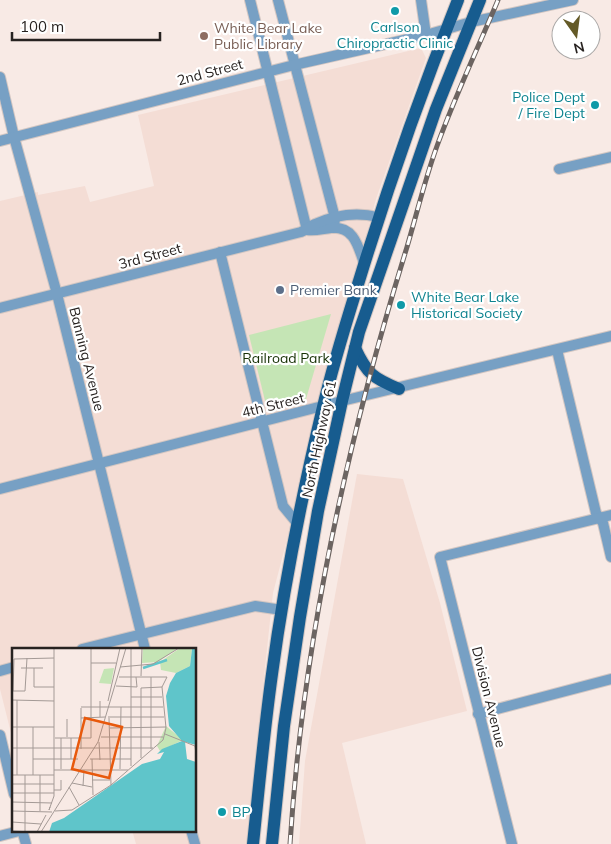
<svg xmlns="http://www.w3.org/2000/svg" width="611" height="844" font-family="Mulish,sans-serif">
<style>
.built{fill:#f4ddd5}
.green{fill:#c5e5b5}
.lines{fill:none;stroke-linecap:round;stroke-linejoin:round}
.minor-casing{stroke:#d2c6c2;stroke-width:12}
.major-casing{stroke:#d2c6c2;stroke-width:14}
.minor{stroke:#77a0c4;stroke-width:10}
.major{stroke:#175c8f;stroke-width:12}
.rail-casing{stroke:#6c6461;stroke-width:5}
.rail{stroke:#fff;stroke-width:3;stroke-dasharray:9;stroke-linecap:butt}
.culture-dot{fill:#0f9aa8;stroke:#fff;stroke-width:2}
.education-dot{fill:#8d6e63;stroke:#fff;stroke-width:2}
.service-dot{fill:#5c6f8a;stroke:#fff;stroke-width:2}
.labels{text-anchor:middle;stroke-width:4.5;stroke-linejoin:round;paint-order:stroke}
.culture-label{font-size:14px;fill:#0d838f;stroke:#fff;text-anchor:start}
.education-label{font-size:14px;fill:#785e54;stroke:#fff;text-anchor:start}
.street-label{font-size:14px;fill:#272220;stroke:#fff}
.service-label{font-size:14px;fill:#4e5e75;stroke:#fff;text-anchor:start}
.park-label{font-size:14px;fill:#173105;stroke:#fff}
.inset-river{fill:none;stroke:#5fc5ca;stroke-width:2.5}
.inset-road{fill:none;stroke:#a49a96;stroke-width:1}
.view{fill:#e8590c;fill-opacity:0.15;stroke:#e8590c;stroke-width:2.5}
.inset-edge{fill:none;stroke:#272220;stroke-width:2.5}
</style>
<rect width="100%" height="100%" fill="#f8eae5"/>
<!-- built -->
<g class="built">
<path d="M421 48 426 58 376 199 273 593 246 844H136L132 830H195V649H14V745L0 689V201L38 192V195L85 186 90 202 154 186 138 115Z"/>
<path d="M357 474 403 479 440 603 467 711 342 743 366 844H299L305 761Z"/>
</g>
<!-- green -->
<path class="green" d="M331 314 306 399 267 409 249 335Z"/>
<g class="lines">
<defs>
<g id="minor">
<path d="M250 0 307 230"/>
<path d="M278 0 335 218 334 228"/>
<path d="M421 0 426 35"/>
<path d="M0 77 14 137 57 294 145 649"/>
<path d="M0 141 294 65 426 35 471 22 573 0"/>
<path d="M559 169 611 157"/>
<path d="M307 230C316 231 322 229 331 228 354 226 358 246 364 263"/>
<path d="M220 252 283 506 297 523"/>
<path d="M0 308 301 232C306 230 310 226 315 224 335 215 357 212 378 217"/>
<path d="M557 350 596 513 603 523 611 557"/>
<path d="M0 489 342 401 611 336"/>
<path d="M82 649 255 606 282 610"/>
<path d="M0 671 14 667"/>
<path d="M478 714 611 679"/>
<path d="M0 735 14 794"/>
<path d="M22 830 26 844"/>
<path d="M191 830 195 844"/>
<path d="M0 836 23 830"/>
<path d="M512 844 440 557 611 515"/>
</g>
<g id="major">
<path d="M355 348C367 374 373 378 399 389"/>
<path d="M253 844C259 787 264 731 272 674 284 584 302 495 323 407 333 364 346 323 359 281 388 186 421 92 458 0"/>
<path d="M272 844 284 726 300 617 318 511 342 401 359 332 436 109 480 0"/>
</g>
</defs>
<!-- minor casing -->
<use href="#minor" class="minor-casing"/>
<!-- major casing -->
<use href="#major" class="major-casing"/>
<!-- minor -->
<use href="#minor" class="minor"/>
<!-- major -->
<use href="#major" class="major"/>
<defs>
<path id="rail" d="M290 844C303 641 347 441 407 247 417 213 425 179 437 146 455 96 478 48 498 0"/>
</defs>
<!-- rail casing -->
<use href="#rail" class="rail-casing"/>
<!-- rail -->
<use href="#rail" class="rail"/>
</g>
<!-- markers -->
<g class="culture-dot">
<circle cx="395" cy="11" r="5"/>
<circle cx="595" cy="105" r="5"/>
<circle cx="401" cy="305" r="5"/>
<circle cx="222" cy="812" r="5"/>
</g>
<circle class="education-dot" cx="204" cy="36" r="5"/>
<circle class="service-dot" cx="280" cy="290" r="5"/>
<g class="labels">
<!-- culture labels -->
<g class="culture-label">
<text x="395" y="32" text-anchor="middle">Carlson<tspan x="395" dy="16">Chiropractic Clinic</tspan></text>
<text x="585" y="102" text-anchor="end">Police Dept<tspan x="585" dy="16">/ Fire Dept</tspan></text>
<text x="411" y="302">White Bear Lake<tspan x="411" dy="16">Historical Society</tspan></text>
<text x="232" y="817">BP</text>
</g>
<!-- education labels -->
<g class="education-label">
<text x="214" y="33">White Bear Lake<tspan x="214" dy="16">Public Library</tspan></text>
</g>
<!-- street labels -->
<g class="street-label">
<text transform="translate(210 72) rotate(-15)" y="5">2nd Street</text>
<text transform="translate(150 256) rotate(-15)" y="5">3rd Street</text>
<text transform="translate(87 359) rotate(76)" y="5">Banning Avenue</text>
<text transform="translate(273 405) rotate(-14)" y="5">4th Street</text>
<text transform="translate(319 439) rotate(-78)" y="5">North Highway 61</text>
<text transform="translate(489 697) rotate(76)" y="5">Division Avenue</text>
</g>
<!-- service labels -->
<g class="service-label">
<text x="290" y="295">Premier Bank</text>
</g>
<!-- park labels -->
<g class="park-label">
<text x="286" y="363">Railroad Park</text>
</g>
</g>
<!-- overview -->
<g transform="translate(12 648)">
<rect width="184" height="184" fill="#f8eae5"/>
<path d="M131 0H166L146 14 130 15ZM168 0H180L178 18 164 25 149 22 148 14ZM102 20 99 36 87 35 92 21ZM154 78 171 92 148 103 145 98Z" fill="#c5e5b5"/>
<path d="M184 0V97L173 94 175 111 184 114V184H37L40 175 52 170 130 116 148 111 152 104 145 106 150 101 170 93 157 78 154 48 158 35 164 25 178 18 180 1Z" fill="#5fc5ca"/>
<path class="inset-river" d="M131 20 155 12"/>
<path class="inset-road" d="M79 15H104M108 19 141 16 167 0M9 20H31M22 20V39H42M129 28 130 0M104 38 125 39 124 29M0 43H13L15 10M1 43 2 11 42 10M119 49H150M0 52 42 53M5 52V127M96 53 108 0M69 59H151M69 60V101M88 69V53M96 69H152M69 70 93 69M97 70 99 137M0 79H42M98 80 154 79M153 86 183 98 184 106M55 89V71M89 89H151M43 90H79V0M59 90V111M87 94 88 112M0 100H141M139 101V29M129 110V40L150 39M21 111H66M78 111H119M80 111 81 147M119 118V0M49 121V90M108 121 109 59M42 122H116M0 127H42M21 127V79M80 132H98M60 135 80 139M0 136H42M71 138 72 122M57 139 67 157M42 142H49V132M0 145H42M0 154 40 155M38 159 37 162 42 148V0M0 163 40 164M28 163V127M43 163 60 162 99 137 151 92 154 80 150 39 155 29H107M0 174 29 176M0 183 20 184M13 184V127M25 184 34 167M29 184 86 94 114 0"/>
<path class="view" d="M73 70 110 79 97 130 60 121Z"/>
<rect width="184" height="184" class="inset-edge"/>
</g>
<!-- north arrow -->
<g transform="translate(576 35) rotate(166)"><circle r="24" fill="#ffffff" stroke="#a9a7a6"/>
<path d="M0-4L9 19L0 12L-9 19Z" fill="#645a27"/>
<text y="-8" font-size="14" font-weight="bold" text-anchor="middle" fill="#272220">N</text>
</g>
<!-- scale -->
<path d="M12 32v8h148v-8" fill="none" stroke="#272220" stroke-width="2.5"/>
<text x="20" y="32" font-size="15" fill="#272220" stroke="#ffffff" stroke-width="4" paint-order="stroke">100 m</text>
</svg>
